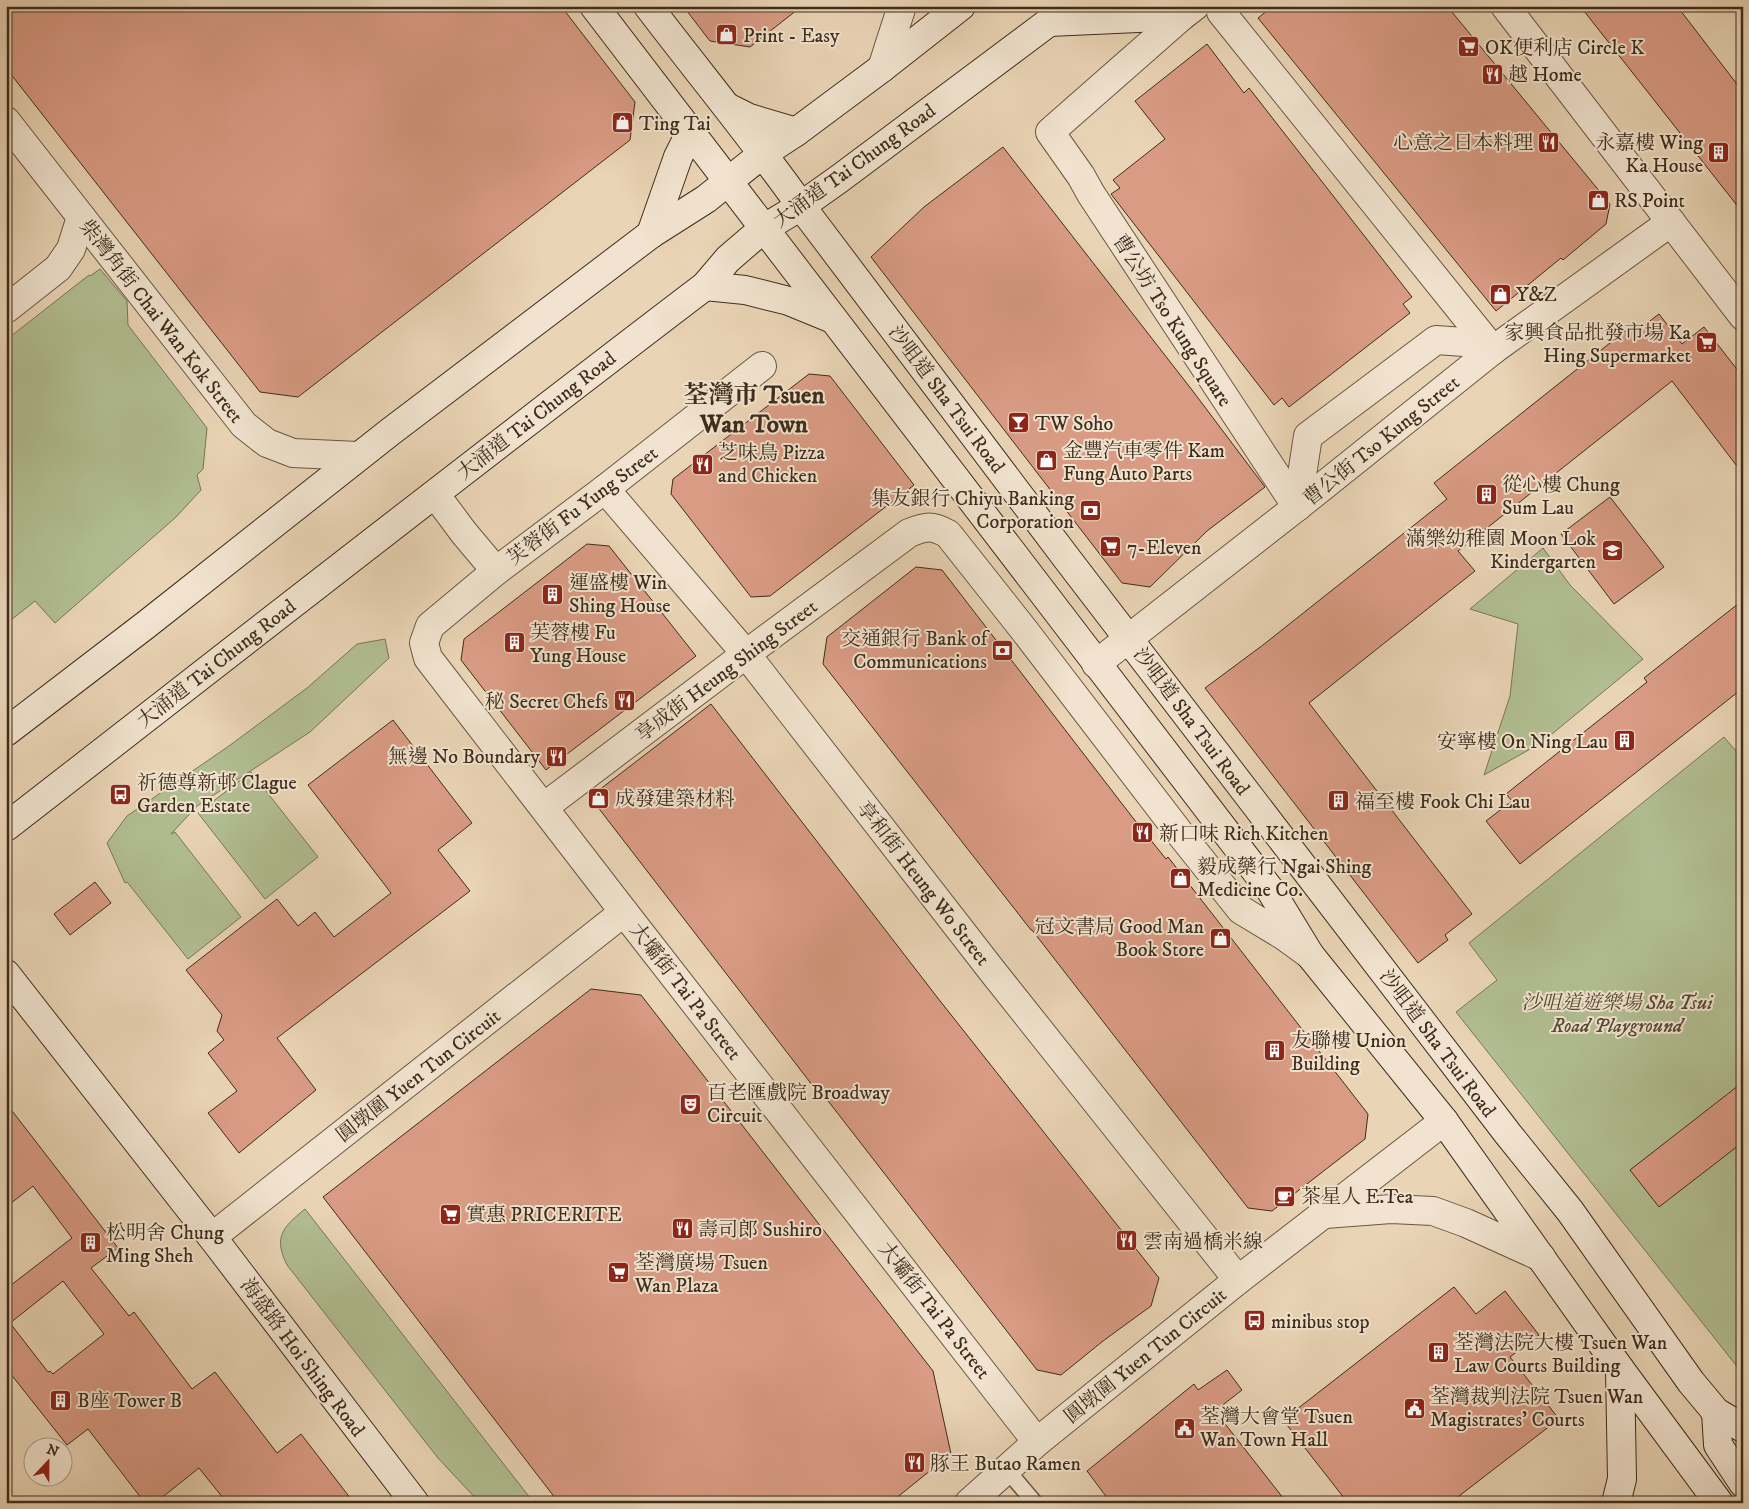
<svg xmlns="http://www.w3.org/2000/svg" width="1749" height="1509" font-family="'IM FELL DW Pica','Noto Serif TC',serif">
<style>
.green{fill:#b1be91;stroke:#787656}
.pier{fill:#e9d4b5}
.building{fill:#d99b84;stroke:#3f2d1c;fill-rule:evenodd}
.lines{fill:none;stroke-linecap:round;stroke-linejoin:round}
.lane-casing{stroke:#6a5742;stroke-width:18}
.street-casing{stroke:#6a5742;stroke-width:30}
.secondary-casing{stroke:#3f2d1c;stroke-width:30}
.lane{stroke:#f1e3cf;stroke-width:15}
.street{stroke:#f1e3cf;stroke-width:28}
.secondary{stroke:#f1e3cf;stroke-width:28}
.labels{text-anchor:middle;stroke-width:4;stroke-linejoin:round;paint-order:stroke}
.poi-label{font-size:20px;fill:#3f2d1c;stroke:#f1e3cf;text-anchor:start}
.street-label{font-size:20px;fill:#3f2d1c;stroke:#f1e3cf}
.park-label{font-size:20px;font-style:italic;fill:#564a33;stroke:#f1e3cf}
.district-label{font-size:25px;font-weight:bold;fill:#3f2d1c;stroke:#f1e3cf}
</style>
<rect width="100%" height="100%" fill="#e9d4b5"/>
<filter id="stains"><feTurbulence type="fractalNoise" baseFrequency=".004" numOctaves="4"/><feColorMatrix values="0 0 0 0 .2 0 0 0 0 .09 0 0 0 0 .02 0 0 0 .5 -.17"/></filter>
<radialGradient id="worn" r=".72"><stop offset=".6" stop-color="#630" stop-opacity="0"/><stop offset="1" stop-color="#630" stop-opacity=".3"/></radialGradient>
<!-- green -->
<g class="green">
<path d="M100 269 127 301 128 325 207 428 203 469 197 475 201 490 175 518 55 623 35 601 6 624V340L89 275 90 276Z"/>
<path d="M1543 548 1570 585 1643 659 1541 743 1484 775 1510 696 1518 624 1470 609Z"/>
<path d="M385 639 389 658 310 732 197 806 171 834 175 832 241 917 188 959 127 882 125 883 107 843 127 816 229 746 307 688 357 644Z"/>
<path d="M1724 737 1741 757 1743 756V1374L1456 1012 1497 980 1469 943Z"/>
<path d="M251 772 318 857 265 899 198 813Z"/>
<path d="M305 1209 534 1503H480L438 1458 287 1265C273 1237 283 1227 305 1209Z"/>
</g>
<!-- pier -->
<path class="pier" d="M864 6H1110L360 598 358 597 6 879V687L293 453 706 120Z"/>
<!-- building -->
<g class="building">
<path d="M6 6H561L635 102 630 140 298 397 260 392 6 68Z"/>
<path d="M683 6H802L750 47 710 41Z"/>
<path d="M1273 6H1447L1610 204 1606 224 1563 260 1561 258 1496 311 1258 18Z"/>
<path d="M1580 6H1677L1743 92V213Z"/>
<path d="M1207 44 1244 93 1249 88 1412 297 1403 304 1410 313 1289 407 1282 398 1274 405 1111 194 1120 188 1113 180 1165 139 1135 101Z"/>
<path d="M1003 147 1192 390 1265 487 1207 531 1150 587 1122 583 871 257 924 207Z"/>
<path d="M1659 314 1682 344 1704 327 1743 377V474L1672 381 1458 551 1475 571 1309 703 1472 914 1445 935 1448 940 1418 963 1205 688 1263 645 1447 499 1434 483 1630 327 1634 333Z"/>
<path d="M809 374 830 376 914 485 770 596 751 597 671 494 673 479Z"/>
<path d="M1610 497 1664 567 1614 604 1561 534Z"/>
<path d="M587 544 609 546 696 656 546 770 461 660 464 639Z"/>
<path d="M916 567 942 570 1133 818 1166 859 1168 857 1368 1114 1365 1139 1272 1211 1248 1208 1032 930H1031L823 664 827 637Z"/>
<path d="M1743 600V688L1520 864 1486 821 1512 801 1506 794 1647 682 1644 678Z"/>
<path d="M711 704 937 997 1159 1278 1151 1306 1103 1341 1061 1375 1037 1370 818 1088 816 1090 590 797Z"/>
<path d="M393 720 472 823 438 850 470 891 277 1038 316 1090 239 1153 208 1113 237 1091 208 1053 224 1040 217 1031 222 1015 186 970 277 899 298 926 315 912 334 937 391 893 308 785Z"/>
<path d="M95 882 111 903 70 935 54 914Z"/>
<path d="M591 989 641 995 933 1371 951 1454 890 1503H559L323 1197Z"/>
<path d="M1743 1082V1142L1659 1207 1630 1170Z"/>
<path d="M6 1103 118 1248 91 1268 129 1316 134 1312 192 1389 215 1372 277 1453 301 1434 354 1503H227L199 1468 155 1503H145L88 1429 67 1445 6 1368V1289L72 1238 33 1186 6 1207ZM63 1281 104 1334 53 1374 50 1371 48 1372 10 1323Z"/>
<path d="M1454 1287 1476 1314 1505 1291 1539 1335 1510 1357 1559 1419 1450 1503H1348L1283 1420Z"/>
<path d="M1227 1370 1242 1390 1215 1411 1287 1503H1111L1087 1471 1194 1384 1198 1390Z"/>
</g>
<g class="lines">
<defs>
<path id="lane" d="M1007 1470 1035 1503"/>
<g id="street">
<path d="M1195 6 1182 16 1050 132 1081 176 1091 194 1297 507"/>
<path d="M1505 6 1743 316"/>
<path d="M1221 12 1493 350"/>
<path d="M882 68 902 6"/>
<path d="M6 121 244 425 267 443 293 453 358 456"/>
<path d="M6 309 58 268 71 249 81 217"/>
<path d="M762 366 605 489 496 571 430 626 424 643 428 658 624 912 1037 1442"/>
<path d="M605 489 746 654 993 972 1238 1280"/>
<path d="M435 494 464 533 496 571"/>
<path d="M1297 507 1308 436 1436 340 1464 342 1493 350"/>
<path d="M1096 664 1297 507 1493 350 1671 222"/>
<path d="M544 807 746 654 909 533C926 526 932 525 948 534L1024 630 1178 831 1241 910 1284 936 1310 955"/>
<path d="M1325 1214 1391 1209 1433 1211 1466 1223 1541 1257"/>
<path d="M212 1237 624 912"/>
<path d="M969 1503 1037 1442 1238 1280 1444 1121"/>
</g>
<g id="secondary">
<path d="M594 6 1271 891 1310 955 1444 1121 1620 1369 1719 1503"/>
<path d="M648 6C699 73 753 138 801 206L1068 560 1508 1134 1570 1211 1691 1382 1716 1412 1743 1428"/>
<path d="M1049 22 1182 16"/>
<path d="M729 108 749 118 796 132"/>
<path d="M651 234 678 157 690 133"/>
<path d="M705 286 745 290 789 301 833 319"/>
<path d="M6 732 147 624 390 432 651 234 706 199 764 153 796 132 882 68 961 6"/>
<path d="M6 827C239 646 471 464 705 286L728 259 763 229 801 206 839 179 1049 22 1067 6"/>
<path d="M6 974 212 1237 415 1503"/>
<path d="M1716 1412 1718 1445 1743 1483"/>
<path d="M1616 1503 1622 1479 1620 1369"/>
</g>
</defs>
<!-- lane casing -->
<use href="#lane" class="lane-casing"/>
<!-- street casing -->
<use href="#street" class="street-casing"/>
<!-- secondary casing -->
<use href="#secondary" class="secondary-casing"/>
<!-- lane -->
<use href="#lane" class="lane"/>
<!-- street -->
<use href="#street" class="street"/>
<!-- secondary -->
<use href="#secondary" class="secondary"/>
</g>
<!-- icons -->
<defs>
<symbol id="shop-square" viewBox="-11 -11 22 22"><rect x="-9" y="-9" width="18" height="18" rx="4" fill="#8f2418" stroke="#f1e3cf"/><path d="M-5-2.5h2.3a2.7 3.5 0 0 1 5.4 0H5L5.5 6h-11ZM-1.5-2.5h3a1.5 2.3 0 0 0-3 0Z" fill="#fff"/></symbol>
<symbol id="supermarket-square" viewBox="-11 -11 22 22"><rect x="-9" y="-9" width="18" height="18" rx="4" fill="#8f2418" stroke="#f1e3cf"/><path d="M-6-5.5h2.5l.6 2H6L4.5 2H-2.5L-4.4-4H-6ZM-1.5 3.2a1.3 1.3 0 1 0 .1 0ZM3 3.2a1.3 1.3 0 1 0 .1 0Z" fill="#fff"/></symbol>
<symbol id="restaurant-square" viewBox="-11 -11 22 22"><rect x="-9" y="-9" width="18" height="18" rx="4" fill="#8f2418" stroke="#f1e3cf"/><path d="M-5-6h1v4h1v-4h1v4h1v-4h1v5L-1.5 .5V6h-2V.5L-5-1ZM5-6V6H3V1.5H1.5Q1.5-4 5-6Z" fill="#fff"/></symbol>
<symbol id="building-square" viewBox="-11 -11 22 22"><rect x="-9" y="-9" width="18" height="18" rx="4" fill="#8f2418" stroke="#f1e3cf"/><path d="M-4-6H4V6H1V3H-1V6H-4ZM-2.5-4.3h1.7v1.8h-1.7ZM.8-4.3h1.7v1.8H.8ZM-2.5-1h1.7V.8h-1.7ZM.8-1h1.7V.8H.8Z" fill="#fff"/></symbol>
<symbol id="bar-square" viewBox="-11 -11 22 22"><rect x="-9" y="-9" width="18" height="18" rx="4" fill="#8f2418" stroke="#f1e3cf"/><path d="M-6-5H6L.8 .8V4.5H3.5V6h-7V4.5H-.8V.8Z" fill="#fff"/></symbol>
<symbol id="bank-square" viewBox="-11 -11 22 22"><rect x="-9" y="-9" width="18" height="18" rx="4" fill="#8f2418" stroke="#f1e3cf"/><path d="M-6-4H6V4H-6ZM0-2.3a2.3 2.3 0 1 0 0 4.6a2.3 2.3 0 1 0 0-4.6Z" fill="#fff"/></symbol>
<symbol id="school-square" viewBox="-11 -11 22 22"><rect x="-9" y="-9" width="18" height="18" rx="4" fill="#8f2418" stroke="#f1e3cf"/><path d="M0-5L7-2L0 1L-7-2ZM-4 1L0 2.5L4 1V4Q0 6-4 4Z" fill="#fff"/></symbol>
<symbol id="bus-square" viewBox="-11 -11 22 22"><rect x="-9" y="-9" width="18" height="18" rx="4" fill="#8f2418" stroke="#f1e3cf"/><path d="M-5-6H5V4H4V6H2V4H-2V6H-4V4H-5ZM-3.5-4V0h7V-4ZM-3.5 1.2v1.5H-2V1.2ZM2 1.2v1.5H3.5V1.2Z" fill="#fff"/></symbol>
<symbol id="theatre-square" viewBox="-11 -11 22 22"><rect x="-9" y="-9" width="18" height="18" rx="4" fill="#8f2418" stroke="#f1e3cf"/><path d="M-5-5.5Q0-4 5-5.5V0Q5 5 0 6Q-5 5-5 0ZM-3.3-2.5H-1v1.5H-3.3ZM1-2.5H3.3v1.5H1ZM-2.8 1Q0 5.5 2.8 1Z" fill="#fff"/></symbol>
<symbol id="cafe-square" viewBox="-11 -11 22 22"><rect x="-9" y="-9" width="18" height="18" rx="4" fill="#8f2418" stroke="#f1e3cf"/><path d="M-5.5-4.5H6V0H3Q3 3.5 0 3.5H-2.5Q-5.5 3.5-5.5 0ZM3-3.2v2h1.7v-2ZM-6 4.5H4V6H-6Z" fill="#fff"/></symbol>
<symbol id="civic-square" viewBox="-11 -11 22 22"><rect x="-9" y="-9" width="18" height="18" rx="4" fill="#8f2418" stroke="#f1e3cf"/><path d="M-.6-6.5H3V-4.5H.6V-3L4-1V1h2V6H-6V1h2V-1L-.6-3ZM-1.2 2.5V6h2.4V2.5Z" fill="#fff"/></symbol>
</defs>
<g fill-rule="evenodd">
<use href="#shop-square" x="714" y="22" width="25" height="25"/>
<use href="#supermarket-square" x="1456" y="34" width="25" height="25"/>
<use href="#restaurant-square" x="1480" y="62" width="25" height="25"/>
<use href="#shop-square" x="610" y="110" width="25" height="25"/>
<use href="#restaurant-square" x="1536" y="130" width="25" height="25"/>
<use href="#building-square" x="1706" y="140" width="25" height="25"/>
<use href="#shop-square" x="1586" y="188" width="25" height="25"/>
<use href="#shop-square" x="1488" y="282" width="25" height="25"/>
<use href="#supermarket-square" x="1694" y="330" width="25" height="25"/>
<use href="#bar-square" x="1006" y="410" width="25" height="25"/>
<use href="#shop-square" x="1034" y="448" width="25" height="25"/>
<use href="#restaurant-square" x="690" y="452" width="25" height="25"/>
<use href="#building-square" x="1474" y="482" width="25" height="25"/>
<use href="#bank-square" x="1078" y="498" width="25" height="25"/>
<use href="#supermarket-square" x="1098" y="534" width="25" height="25"/>
<use href="#school-square" x="1600" y="538" width="25" height="25"/>
<use href="#building-square" x="540" y="582" width="25" height="25"/>
<use href="#building-square" x="502" y="630" width="25" height="25"/>
<use href="#bank-square" x="990" y="638" width="25" height="25"/>
<use href="#restaurant-square" x="612" y="688" width="25" height="25"/>
<use href="#building-square" x="1612" y="728" width="25" height="25"/>
<use href="#restaurant-square" x="544" y="744" width="25" height="25"/>
<use href="#bus-square" x="108" y="782" width="25" height="25"/>
<use href="#shop-square" x="586" y="786" width="25" height="25"/>
<use href="#building-square" x="1326" y="788" width="25" height="25"/>
<use href="#restaurant-square" x="1130" y="820" width="25" height="25"/>
<use href="#shop-square" x="1168" y="866" width="25" height="25"/>
<use href="#shop-square" x="1208" y="926" width="25" height="25"/>
<use href="#building-square" x="1262" y="1038" width="25" height="25"/>
<use href="#theatre-square" x="678" y="1092" width="25" height="25"/>
<use href="#cafe-square" x="1272" y="1184" width="25" height="25"/>
<use href="#supermarket-square" x="438" y="1202" width="25" height="25"/>
<use href="#restaurant-square" x="670" y="1216" width="25" height="25"/>
<use href="#restaurant-square" x="1114" y="1228" width="25" height="25"/>
<use href="#building-square" x="78" y="1230" width="25" height="25"/>
<use href="#supermarket-square" x="606" y="1260" width="25" height="25"/>
<use href="#bus-square" x="1242" y="1308" width="25" height="25"/>
<use href="#building-square" x="1426" y="1340" width="25" height="25"/>
<use href="#building-square" x="48" y="1388" width="25" height="25"/>
<use href="#civic-square" x="1402" y="1396" width="25" height="25"/>
<use href="#civic-square" x="1172" y="1416" width="25" height="25"/>
<use href="#restaurant-square" x="902" y="1450" width="25" height="25"/>
</g>
<g class="labels">
<!-- poi labels -->
<g class="poi-label">
<text x="743" y="42">Print - Easy</text>
<text x="1485" y="54">OK便利店 Circle K</text>
<text x="1508" y="81">越 Home</text>
<text x="639" y="130">Ting Tai</text>
<text x="1533" y="149" text-anchor="end">心意之日本料理</text>
<text x="1703" y="149" text-anchor="end">永嘉樓 Wing<tspan x="1703" dy="23">Ka House</tspan></text>
<text x="1614" y="207">RS Point</text>
<text x="1516" y="301">Y&amp;Z</text>
<text x="1691" y="339" text-anchor="end">家興食品批發市場 Ka<tspan x="1691" dy="23">Hing Supermarket</tspan></text>
<text x="1035" y="430">TW Soho</text>
<text x="1063" y="457">金豐汽車零件 Kam<tspan x="1063" dy="23">Fung Auto Parts</tspan></text>
<text x="718" y="459">芝味鳥 Pizza<tspan x="718" dy="23">and Chicken</tspan></text>
<text x="1502" y="491">從心樓 Chung<tspan x="1502" dy="23">Sum Lau</tspan></text>
<text x="1074" y="505" text-anchor="end">集友銀行 Chiyu Banking<tspan x="1074" dy="23">Corporation</tspan></text>
<text x="1596" y="545" text-anchor="end">滿樂幼稚園 Moon Lok<tspan x="1596" dy="23">Kindergarten</tspan></text>
<text x="1127" y="554">7-Eleven</text>
<text x="569" y="589">運盛樓 Win<tspan x="569" dy="23">Shing House</tspan></text>
<text x="530" y="639">芙蓉樓 Fu<tspan x="530" dy="23">Yung House</tspan></text>
<text x="987" y="645" text-anchor="end">交通銀行 Bank of<tspan x="987" dy="23">Communications</tspan></text>
<text x="608" y="708" text-anchor="end">秘 Secret Chefs</text>
<text x="1608" y="748" text-anchor="end">安寧樓 On Ning Lau</text>
<text x="540" y="763" text-anchor="end">無邊 No Boundary</text>
<text x="137" y="789">祈德尊新邨 Clague<tspan x="137" dy="23">Garden Estate</tspan></text>
<text x="615" y="805">成發建築材料</text>
<text x="1355" y="808">福至樓 Fook Chi Lau</text>
<text x="1159" y="840">新口味 Rich Kitchen</text>
<text x="1197" y="873">毅成藥行 Ngai Shing<tspan x="1197" dy="23">Medicine Co.</tspan></text>
<text x="1204" y="933" text-anchor="end">冠文書局 Good Man<tspan x="1204" dy="23">Book Store</tspan></text>
<text x="1291" y="1047">友聯樓 Union<tspan x="1291" dy="23">Building</tspan></text>
<text x="707" y="1099">百老匯戲院 Broadway<tspan x="707" dy="23">Circuit</tspan></text>
<text x="1301" y="1203">茶星人 E.Tea</text>
<text x="466" y="1221">實惠 PRICERITE</text>
<text x="698" y="1236">壽司郎 Sushiro</text>
<text x="106" y="1239">松明舍 Chung<tspan x="106" dy="23">Ming Sheh</tspan></text>
<text x="1143" y="1248">雲南過橋米線</text>
<text x="635" y="1269">荃灣廣場 Tsuen<tspan x="635" dy="23">Wan Plaza</tspan></text>
<text x="1271" y="1328">minibus stop</text>
<text x="1454" y="1349">荃灣法院大樓 Tsuen Wan<tspan x="1454" dy="23">Law Courts Building</tspan></text>
<text x="1430" y="1403">荃灣裁判法院 Tsuen Wan<tspan x="1430" dy="23">Magistrates' Courts</tspan></text>
<text x="77" y="1407">B座 Tower B</text>
<text x="1200" y="1423">荃灣大會堂 Tsuen<tspan x="1200" dy="23">Wan Town Hall</tspan></text>
<text x="930" y="1470">豚王 Butao Ramen</text>
</g>
<!-- street labels -->
<g class="street-label">
<text transform="translate(854 165) rotate(-36)" y="7">大涌道 Tai Chung Road</text>
<text transform="translate(1173 320) rotate(57)" y="7">曹公坊 Tso Kung Square</text>
<text transform="translate(162 321) rotate(52)" y="7">柴灣角街 Chai Wan Kok Street</text>
<text transform="translate(947 399) rotate(53)" y="7">沙咀道 Sha Tsui Road</text>
<text transform="translate(536 415) rotate(-38)" y="7">大涌道 Tai Chung Road</text>
<text transform="translate(1381 440) rotate(-39)" y="7">曹公街 Tso Kung Street</text>
<text transform="translate(582 505) rotate(-37)" y="7">芙蓉街 Fu Yung Street</text>
<text transform="translate(216 663) rotate(-38)" y="7">大涌道 Tai Chung Road</text>
<text transform="translate(726 670) rotate(-37)" y="7">享成街 Heung Shing Street</text>
<text transform="translate(1192 721) rotate(53)" y="7">沙咀道 Sha Tsui Road</text>
<text transform="translate(924 883) rotate(52)" y="7">享和街 Heung Wo Street</text>
<text transform="translate(686 991) rotate(52)" y="7">大壩街 Tai Pa Street</text>
<text transform="translate(1438 1043) rotate(53)" y="7">沙咀道 Sha Tsui Road</text>
<text transform="translate(418 1075) rotate(-38)" y="7">圓墩圍 Yuen Tun Circuit</text>
<text transform="translate(935 1310) rotate(52)" y="7">大壩街 Tai Pa Street</text>
<text transform="translate(1145 1355) rotate(-39)" y="7">圓墩圍 Yuen Tun Circuit</text>
<text transform="translate(303 1357) rotate(53)" y="7">海盛路 Hoi Shing Road</text>
</g>
<!-- park labels -->
<g class="park-label">
<text x="1617" y="1009">沙咀道遊樂場 Sha Tsui<tspan x="1617" dy="23">Road Playground</tspan></text>
</g>
<!-- district labels -->
<g class="district-label">
<text x="754" y="403">荃灣市 Tsuen<tspan x="754" dy="29">Wan Town</tspan></text>
</g>
</g>
<!-- margin -->
<rect width="1749" height="1509" fill="none" stroke="#e9d4b5" stroke-width="25"/>
<rect x="8" y="8" width="1734" height="1494" fill="none" stroke="#3f2d1c" stroke-width="2.5"/>
<rect x="12" y="12" width="1724" height="1484" fill="none" stroke="#3f2d1c"/>
<!-- north arrow -->
<g transform="translate(48 1462) rotate(22)"><circle r="24" fill="#f1e3cf" stroke="#aa9a87"/>
<path d="M0-4L9 19L0 12L-9 19Z" fill="#8f2418"/>
<text y="-8" font-size="14" font-weight="bold" text-anchor="middle" fill="#3f2d1c">N</text>
</g>
<rect width="100%" height="100%" filter="url(#stains)"/>
<rect width="100%" height="100%" fill="url(#worn)"/>
</svg>
